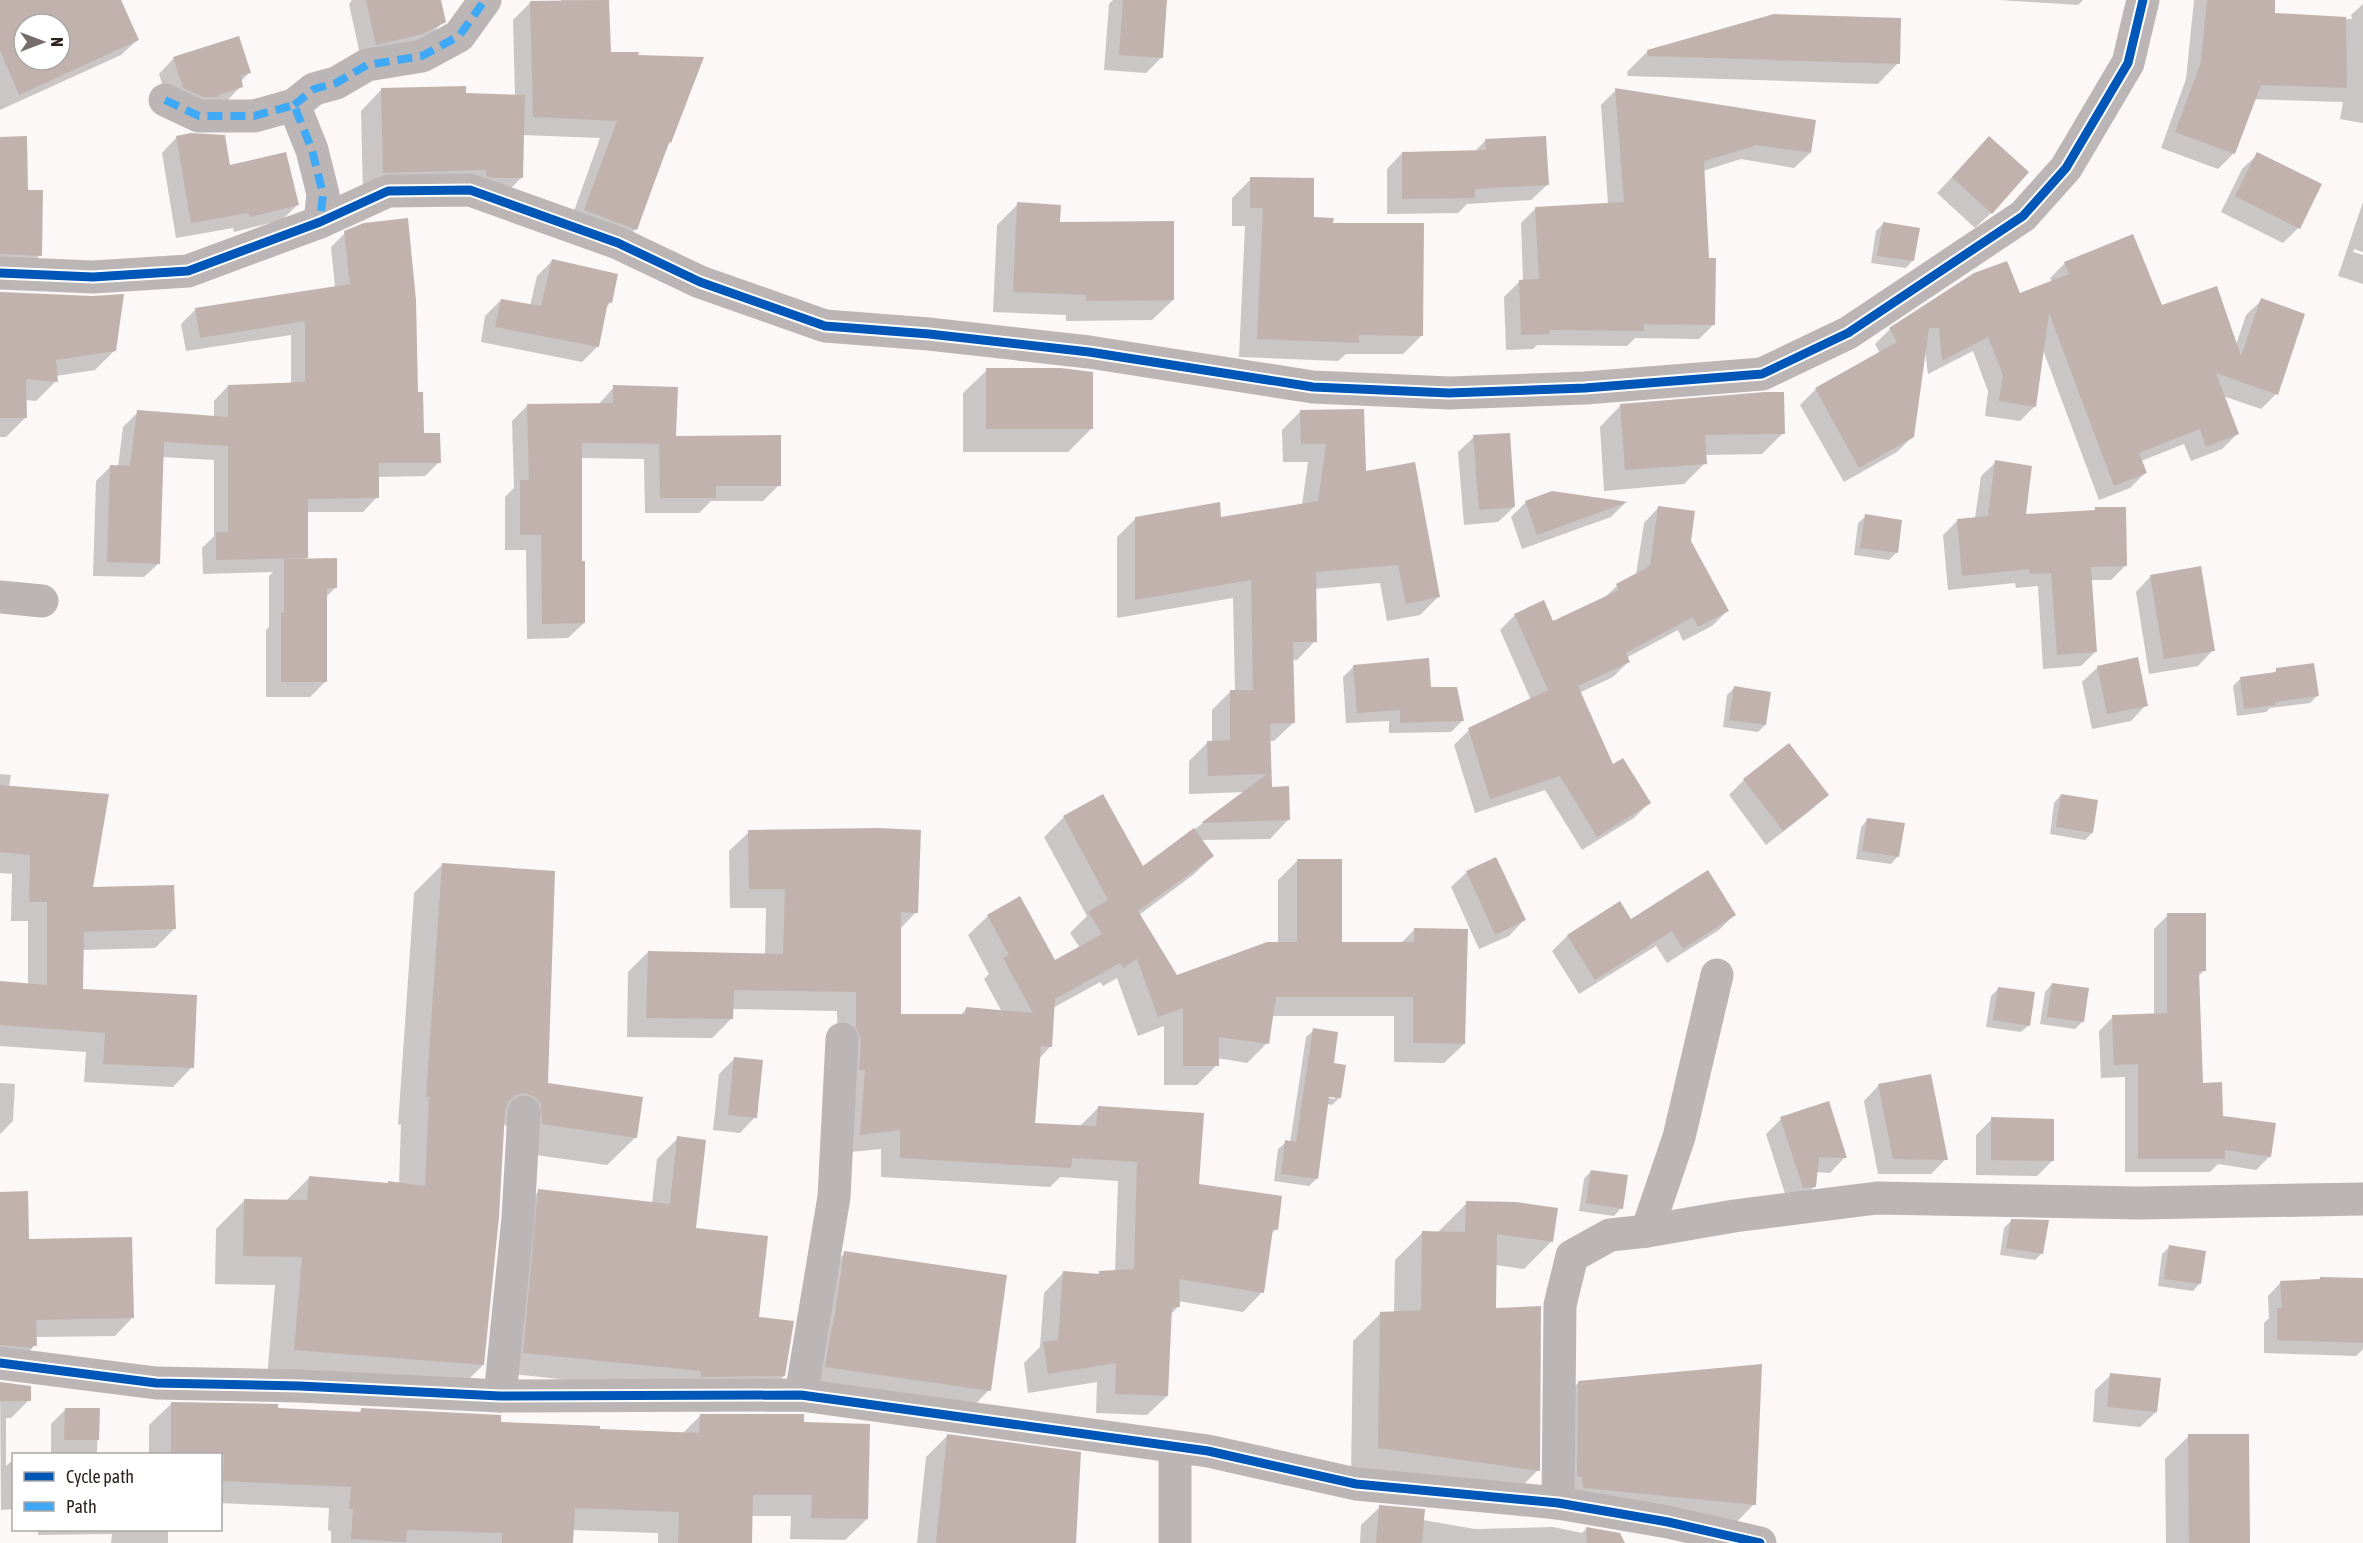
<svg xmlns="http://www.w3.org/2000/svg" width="2363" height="1543" font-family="'Asap Condensed',sans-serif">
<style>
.shadow{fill:#0003;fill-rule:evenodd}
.building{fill:#c1b2ad;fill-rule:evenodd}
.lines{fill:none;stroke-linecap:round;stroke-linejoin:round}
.minor{stroke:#bbb6b5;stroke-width:33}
.quiet{stroke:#3fa9f5;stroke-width:8;stroke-dasharray:15 8;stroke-linecap:butt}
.cycleway-casing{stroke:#fff;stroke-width:13}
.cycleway{stroke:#0057b8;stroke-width:9}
</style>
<rect width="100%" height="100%" fill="#fcf8f7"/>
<!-- shadow -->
<g class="shadow">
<path d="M0 0H120L137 40 121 55 0 110ZM24 24H60V60H24Z"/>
<path d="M352 0H439L444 21 428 37 361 59 349 4Z"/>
<path d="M561 0H608L609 54 636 57 702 58 636 229 618 246 568 228 600 138 522 135 521 178 500 199 363 194 361 111 381 90 515 96 513 20 530 3 561 2Z"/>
<path d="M1113 0H1165L1161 58 1146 73 1104 70 1109 4Z"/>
<path d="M1999 0H2083L2078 5Z"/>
<path d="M2194 0H2274V15L2352 19 2351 15 2363 4V123L2340 119 2343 102 2248 99 2247 116 2233 154 2218 169 2161 148 2186 79Z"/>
<path d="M1648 51 1898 63 1878 84 1628 76 1627 72Z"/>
<path d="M174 58 249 73 241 81V86L226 102 168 103 159 74Z"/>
<path d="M1616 90 1810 153 1794 168 1741 159 1703 171 1707 259 1714 324 1699 339 1635 338 1627 346 1537 345 1533 349 1506 350 1504 297 1520 281H1523L1521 223 1536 208 1608 204 1601 105Z"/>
<path d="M177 137 229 167 297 205 282 220 234 232 233 228 176 238 162 153Z"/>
<path d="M0 138 27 191 40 255 25 271 0 270Z"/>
<path d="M1989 138 1991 213 1975 228 1937 193Z"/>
<path d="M1486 140 1547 185 1531 200 1467 204 1458 213 1387 214V169L1402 153 1474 152Z"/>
<path d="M2258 154 2298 228 2283 243 2221 212 2242 169Z"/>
<path d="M1251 179 1312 218 1332 225 1422 335 1403 354H1346L1338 361 1239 357 1245 226H1232V198Z"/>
<path d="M2363 202V252L2354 249 2353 252 2363 255V284L2338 276Z"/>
<path d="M1018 204 1059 223 1173 300 1152 320 1066 321V315L993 312 997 225Z"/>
<path d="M1883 224 1913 260 1906 268 1871 263 1876 231Z"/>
<path d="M345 233 417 394 422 435 439 462 425 476 377 477V497L363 512H306V557L303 560 336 587 325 598 326 681 310 697H266V630L269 627V576L273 572 203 574 202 548 214 536V460L162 457 159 563 144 577 93 576 96 481 110 467H118L123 427 138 412 214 417V401L228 386 291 384V335L186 351 181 324 196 309 335 287 331 247Z"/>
<path d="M552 261 611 302 605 308 598 346 582 362 481 342 485 316 501 300 530 306 537 276Z"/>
<path d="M2065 263 2236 345 2246 315 2262 300 2276 394 2261 409 2223 396 2237 434 2222 449 2191 461 2184 444 2141 461 2145 473 2130 488 2099 500 2043 350 2035 406 2020 421 1985 416 1988 391 1973 351 1928 374 1925 351 1912 437 1897 452 1844 482 1800 405 1815 390 1880 353 1875 344 1890 329 2019 295 2052 282 2050 278Z"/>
<path d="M0 293 115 350 95 370 56 376V381L36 401 25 400 26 417 6 437H0Z"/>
<path d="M987 370 1092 428 1068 452H963V393Z"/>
<path d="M614 387 675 438 779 485 763 501H711L699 513H645L644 459 581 458V563L584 623 568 638 527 639 526 550H505V497L514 488 512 421 528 405H598Z"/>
<path d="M1621 405 1783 433 1762 454 1704 455 1705 463 1684 484 1604 491 1600 427Z"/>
<path d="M1300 412 1365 473 1439 596 1420 615 1387 621 1380 583 1314 589 1315 641 1297 660H1292L1293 723 1274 741H1269L1271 788 1288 820 1270 839 1201 840 1213 856 1193 875 1139 915 1177 977 1278 943V880L1298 860 1340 943H1401L1415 929 1464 1044 1444 1063 1394 1062V1016H1271L1267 1043 1247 1063 1217 1058V1065L1197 1085H1164V1026L1138 1036 1117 978 1103 986 1100 982 1053 1008 1050 1047 1039 1059 1033 1124 1080 1126 1098 1108 1197 1185 1276 1229 1270 1235 1262 1292 1243 1312 1178 1301V1307L1170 1315 1167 1396 1147 1415 1096 1413 1097 1382 1028 1393 1024 1363 1040 1347 1044 1293 1063 1273 1097 1275 1100 1272H1115L1118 1181 1060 1177 1050 1187 881 1177V1149L841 1153 837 1011 732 1009 731 1019 712 1038 627 1037 628 972 648 952 765 955 766 908H730L729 851 749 832 916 912 900 929 899 1016H960L966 1009 1002 1012 984 979 989 974 968 935 988 916 1054 962 1080 948 1070 933 1087 916 1044 837 1064 817 1102 796 1142 868 1245 792 1189 794V761L1208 742H1212V710L1230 692H1235L1233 598 1117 618V537L1136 518 1220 519 1302 505 1308 462H1283L1282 430Z"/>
<path d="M1474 437 1514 507 1498 522 1464 525 1458 452Z"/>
<path d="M1996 462 2024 516 2093 512 2096 509 2125 566 2111 580H2090L2095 652 2081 666 2043 669 2038 586 2016 588 2015 583 1948 590 1943 535 1958 520 1975 518 1981 476Z"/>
<path d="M1526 502 1625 503 1611 517 1522 549 1511 517Z"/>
<path d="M1659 507 1690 542 1727 611 1712 626 1683 641 1678 630 1626 658 1628 662 1613 677 1579 693 1613 766 1649 803 1634 818 1582 850 1545 790 1475 813 1454 745 1469 730 1531 700 1500 630 1515 615 1553 623 1604 598 1617 586 1636 575 1644 523Z"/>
<path d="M1866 516 1896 553 1889 560 1854 555 1858 523Z"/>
<path d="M2151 576 2213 650 2198 666 2149 674 2136 592Z"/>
<path d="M1354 666 1429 689 1462 721 1451 732 1389 733V721L1346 723 1343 677Z"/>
<path d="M2098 667 2146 705 2131 721 2092 729 2082 682Z"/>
<path d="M2277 670 2317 696 2310 703 2270 708 2266 712 2237 716 2233 686 2241 678 2272 674Z"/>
<path d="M1734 688 1765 725 1758 732 1723 727 1727 695Z"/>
<path d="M0 774 11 775 9 787 91 889 174 929 155 948 82 950V991L192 1067 173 1087 84 1082 86 1052 0 1046V983L28 985V921H11L12 874 0 873Z"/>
<path d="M1744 780 1827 795 1811 810 1766 845 1729 795Z"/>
<path d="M2061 795 2092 833 2085 840 2050 834 2054 803Z"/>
<path d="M1868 819 1898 856 1891 864 1856 859 1861 827Z"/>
<path d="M442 865 546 1084 636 1137 607 1165 514 1152 513 1133 503 1123 483 1365 455 1393 267 1378 275 1285 215 1284 216 1229 244 1201H286L309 1178 399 1184 401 1124 398 1125 414 893Z"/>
<path d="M1467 872 1524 920 1509 936 1479 949 1451 887Z"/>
<path d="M1619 903 1631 921 1734 915 1719 930 1667 963 1656 946 1579 994 1552 951 1567 936Z"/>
<path d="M2168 915 2205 970 2198 976 2202 1084 2222 1117 2270 1156 2256 1170 2218 1164 2210 1172H2125V1077L2101 1078 2099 1031 2113 1017 2154 1015V929Z"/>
<path d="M2052 984 2083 1021 2075 1029 2040 1024 2045 992Z"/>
<path d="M1999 988 2029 1025 2021 1032 1986 1027 1991 996Z"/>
<path d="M1314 1030 1332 1064 1339 1098 1332 1105 1327 1104 1316 1179 1309 1186 1274 1181 1278 1149 1286 1142 1290 1143 1306 1037ZM1335 1096V1099L1322 1097Z"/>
<path d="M735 1058 755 1117 740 1133 713 1130 719 1074Z"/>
<path d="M0 1083 15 1084 13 1121 0 1134Z"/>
<path d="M1879 1085 1946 1159 1931 1174H1878L1864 1101Z"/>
<path d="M1781 1119 1845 1157 1830 1173 1816 1172 1815 1186 1799 1202 1788 1203 1766 1134Z"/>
<path d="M1992 1119 2052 1161 2037 1176 1976 1175V1135Z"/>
<path d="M678 1138 695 1229 758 1319 784 1376 763 1397 680 1392 503 1373 518 1212 539 1191 652 1203 657 1159Z"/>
<path d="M1591 1171 1621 1208 1614 1216 1579 1211 1584 1179Z"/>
<path d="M0 1194 28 1241 132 1318 115 1336 35 1337V1345L18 1363 0 1364Z"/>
<path d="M1467 1203 1552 1241 1524 1269 1495 1265 1494 1309 1538 1470 1510 1498 1351 1475 1353 1341 1381 1313H1394L1395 1260 1422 1233H1439V1231Z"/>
<path d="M2011 1221 2042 1253 2035 1260 2000 1255 2004 1228Z"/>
<path d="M2169 1247 2200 1283 2193 1291 2158 1286 2162 1254Z"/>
<path d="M845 1253 989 1390 959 1421 795 1397 814 1283Z"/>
<path d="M2363 1280V1349L2356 1356 2264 1353V1323L2269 1318 2268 1296 2281 1282Z"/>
<path d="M2111 1375 2156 1412 2140 1427 2093 1422 2095 1390Z"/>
<path d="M1579 1382 1754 1504 1725 1534 1573 1518 1549 1412Z"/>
<path d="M0 1383 29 1400 11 1418H6V1466L14 1459V1509L1 1510Z"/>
<path d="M171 1404 358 1413 362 1409 499 1424 598 1431 682 1434 700 1416 803 1423 867 1519 845 1540 790 1539 791 1516H751L750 1543H658V1533L572 1530 571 1543H331V1531L328 1530 329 1508 220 1503V1454H149V1425Z"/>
<path d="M65 1410H98L97 1454H51V1424Z"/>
<path d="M947 1436 1075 1543H917L926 1457Z"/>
<path d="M2189 1436 2249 1543H2166L2165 1459Z"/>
<path d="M1380 1507 1423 1520 1475 1529 1553 1527 1582 1533 1587 1528 1623 1543H1360L1361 1525Z"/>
<path d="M38 1530H168V1543H111L112 1534 38 1535Z"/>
</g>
<!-- building -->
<g class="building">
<path d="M0 0H121L139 40 19 95 0 50ZM24 24H60V60H24Z"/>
<path d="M366 0H441L446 22 423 34 376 45Z"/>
<path d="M609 0 611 52H639L638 55 704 57 671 143 669 142 637 230 584 210 617 121 533 117 530 1Z"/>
<path d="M1123 0H1167L1163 58 1119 55Z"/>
<path d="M2207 0H2275V13L2346 17 2347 88 2261 85 2235 154 2175 132 2201 62Z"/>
<path d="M1774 14 1901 18 1900 64 1648 56 1647 50Z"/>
<path d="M239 36 251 73 241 75 243 87 218 95V97H203L183 88 173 57Z"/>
<path d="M466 86V93L525 95 523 178H492L486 176V170L383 173 381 88Z"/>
<path d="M1615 88 1816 120 1811 153 1757 145 1704 161 1709 258H1716L1715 325 1644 324V331L1550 330V334L1521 335 1519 280 1539 279 1535 207 1624 202Z"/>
<path d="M191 133 225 135 230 165 286 152 299 205 250 217 248 213 191 223 176 136Z"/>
<path d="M27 136 28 190H43L42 256 0 254V137Z"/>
<path d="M1546 136 1549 185 1475 189V198L1402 199V152L1486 150 1485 139Z"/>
<path d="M1989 136 2029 172 1992 214 1952 177Z"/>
<path d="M2257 152 2322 184 2300 229 2235 196Z"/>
<path d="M1250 177 1314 178V217L1334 218 1333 223H1424L1423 336 1359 335V343L1257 339 1263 208H1250Z"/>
<path d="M1017 202 1061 205 1060 222 1174 221V300L1086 301V295L1013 292Z"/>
<path d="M408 218 416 300 418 392H423L424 433H440L441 463H379V498L308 499V558L216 560V532H228V446L164 442 160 564 107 562 110 465 130 466 137 410 228 417V385L305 382V321L200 338 195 308 350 284 344 231 364 223Z"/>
<path d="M1883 222 1920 228 1914 261 1877 256Z"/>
<path d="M2133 234 2162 305 2217 286 2241 356 2261 298 2305 314 2278 395 2216 373 2239 434 2206 447 2200 429 2139 453 2147 473 2114 486 2049 313 2036 407 1999 401 2003 375 1988 337 1942 361 1939 328H1929L1914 437 1859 468 1815 388 1897 342 1889 328 1974 273 2007 261 2020 293 2069 274 2064 262Z"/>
<path d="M552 259 618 274 612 303 608 302 599 347 495 327 501 299 541 306Z"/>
<path d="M0 292 92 296 124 294 116 351 56 360 58 382 26 379 27 418H0Z"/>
<path d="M986 368H1061L1093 372V429H986Z"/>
<path d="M613 385 678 387 676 436 781 435V486H716V498H660L659 444 582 443V561H585V623L542 624 541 535H520V480H529L527 404 613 403Z"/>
<path d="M1765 392H1784L1785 434 1705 435 1707 464 1625 470 1620 404Z"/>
<path d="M1364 409 1366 471 1415 462 1440 597 1406 604 1398 565 1316 572 1317 642H1293L1295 723 1270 724 1272 787 1289 786 1290 820 1201 823 1267 774 1208 776 1207 741 1230 740V690H1253L1251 580 1135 600V517L1220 502 1221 517 1318 501 1326 444H1301L1300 410Z"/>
<path d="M1510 433 1515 507 1479 510 1473 435Z"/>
<path d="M1995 460 2032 466 2026 514 2095 510V507H2126L2127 566 2091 567 2097 652 2057 655 2051 573 2030 574 2029 569 1962 576 1957 519 1988 516Z"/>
<path d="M1552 491 1628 502 1537 535 1525 501Z"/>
<path d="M1658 506 1695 511 1691 541 1729 611 1698 627 1693 617 1626 653 1630 662 1578 686 1613 764 1623 758 1651 803 1597 837 1560 776 1490 799 1468 728 1548 690 1514 614 1544 600 1553 621 1619 590 1616 584 1650 566Z"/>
<path d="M1865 514 1902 520 1898 553 1860 548Z"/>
<path d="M337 558V588H327V682H281V613H284V559Z"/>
<path d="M2201 566 2215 651 2164 659 2150 575Z"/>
<path d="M2138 657 2148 706 2107 714 2097 666Z"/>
<path d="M1429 658 1431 687H1457L1464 721 1400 723V710L1357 713 1353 665Z"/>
<path d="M2314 663 2319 696 2275 702V705L2244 709 2240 677 2276 672V668Z"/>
<path d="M1734 686 1771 692 1766 725 1729 720Z"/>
<path d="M1789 743 1829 795 1783 831 1743 779Z"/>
<path d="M0 785 109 794 93 887 174 885 176 929 84 932 83 989 197 995 194 1068 103 1064 105 1033 0 1025V981L47 985V902H29L30 855 0 852Z"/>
<path d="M1103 794 1143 866 1194 828 1214 856 1138 911 1177 975 1267 942H1297V859H1342V942H1414V928L1468 929 1465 1044 1413 1043V997H1276L1269 1044 1219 1037V1066H1183V1008L1158 1017 1137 959 1123 968 1120 963 1055 999 1052 1047 1041 1046 1035 1123 1096 1126 1098 1106 1204 1113 1199 1184 1282 1196 1278 1230 1273 1229 1264 1293 1179 1279 1180 1307H1172L1168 1396 1115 1394 1116 1363 1048 1374 1043 1342 1058 1340 1063 1271 1099 1274V1271L1134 1269 1137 1162 1072 1158 1071 1168 900 1158V1130L860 1135 865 1070H859L861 1040 856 1027V992L734 990 733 1019 646 1018 648 951 783 954 785 889H749L748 830 878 828 921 830 918 913 901 912V1014H965L966 1007 1033 1013 1003 958 1009 955 987 915 1020 896 1055 960 1102 934 1088 912 1108 900 1063 816Z"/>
<path d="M2061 794 2098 800 2093 833 2056 827Z"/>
<path d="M1867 818 1905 823 1899 857 1862 851Z"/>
<path d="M1496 857 1526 920 1495 935 1466 871Z"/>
<path d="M442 863 555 871 548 1083 643 1097 637 1138 542 1124 541 1104 535 1097 524 1093 516 1095 509 1101 505 1111 499 1217 484 1365 294 1350 302 1257 243 1256 244 1199 307 1200 309 1176 388 1183V1181L425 1186 429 1097H426Z"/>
<path d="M1708 870 1736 915 1683 949 1672 931 1595 980 1567 935 1620 901 1631 919Z"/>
<path d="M2167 913H2206V971H2199L2203 1083 2222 1082 2223 1116 2276 1123 2271 1157 2225 1150V1159H2138V1064L2114 1065 2112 1015 2167 1013Z"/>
<path d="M2052 983 2089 988 2084 1022 2047 1017Z"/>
<path d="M1998 987 2035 992 2030 1026 1993 1020Z"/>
<path d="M1313 1028 1338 1032 1334 1063 1346 1065 1341 1098 1329 1097 1318 1179 1281 1174 1285 1140 1296 1142Z"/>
<path d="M734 1057 763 1060 757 1118 728 1115Z"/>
<path d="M1931 1074 1948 1160 1893 1159 1878 1084Z"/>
<path d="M1829 1101 1847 1158 1819 1157 1816 1187 1803 1188 1780 1117Z"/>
<path d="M1991 1117 2054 1119V1161L1991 1160Z"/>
<path d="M677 1136 706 1140 696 1228 768 1236 759 1317 794 1321 785 1376 701 1377V1371L523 1353 538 1189 670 1204Z"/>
<path d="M1591 1170 1628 1175 1623 1209 1586 1203Z"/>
<path d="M28 1191 29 1239 132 1237 134 1318 36 1320 37 1346H32V1348L0 1345V1192Z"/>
<path d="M1466 1201 1516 1202 1558 1208 1553 1242 1497 1234 1496 1308 1541 1306 1540 1471 1378 1448 1380 1312 1421 1310 1422 1231 1465 1232Z"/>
<path d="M2011 1219 2049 1220 2043 1254 2006 1248Z"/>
<path d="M2169 1245 2206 1251 2201 1284 2164 1279Z"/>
<path d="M844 1251 1007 1275 991 1391 825 1367 832 1325 833 1326Z"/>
<path d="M2320 1277 2363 1278V1343L2277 1340V1308H2282L2280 1281 2320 1279Z"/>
<path d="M1762 1364 1756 1505 1583 1488 1582 1477 1577 1476 1578 1381Z"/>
<path d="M2110 1373 2161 1378 2157 1412 2107 1407Z"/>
<path d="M0 1382 31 1386V1401H0Z"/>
<path d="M171 1402 278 1404V1408L361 1412V1408L501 1415V1422L600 1426V1429L699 1433 700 1414H804V1422L870 1424 868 1519 811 1518 812 1495H753L752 1543H678L679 1512 575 1508 573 1543H502V1533L407 1530 406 1542 351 1539 353 1509H349L351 1487 223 1481 224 1455H171Z"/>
<path d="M65 1408H100L99 1440H64Z"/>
<path d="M947 1434 1081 1452 1076 1543H936Z"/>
<path d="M2188 1434H2249L2250 1543H2189Z"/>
<path d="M1379 1505 1425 1509 1422 1543H1376Z"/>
<path d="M1586 1527 1620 1533 1625 1543H1587Z"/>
</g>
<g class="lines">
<!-- minor -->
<g class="minor">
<path d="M165 100 199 116H254L294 105 312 150 323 194 320 222"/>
<path d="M294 105 314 89 336 83 367 65 422 56 459 36 485 0"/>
<path d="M0 273 93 277 188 271 320 222 388 191 470 190 618 243 700 282 825 326 929 334 1089 352 1313 387 1449 393 1585 388 1762 374 1848 333 2023 216 2066 168 2128 63 2143 0"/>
<path d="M0 597 42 601"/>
<path d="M1647 1231 1679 1137 1717 975"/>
<path d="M0 1363 156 1383 300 1386 500 1396 801 1395 1208 1451 1356 1484 1558 1503 1668 1522 1760 1543"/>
<path d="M801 1395 834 1197 842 1039"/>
<path d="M500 1396 518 1218 524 1112"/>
<path d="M1175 1448V1543"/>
<path d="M1558 1503 1560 1305 1572 1256 1610 1235 1647 1231 1734 1216 1877 1198 2139 1203 2363 1199"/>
</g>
<!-- quiet -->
<g class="quiet">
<path d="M165 100 199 116H254L294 105 312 150 323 194 320 222"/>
<path d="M294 105 314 89 336 83 367 65 422 56 459 36 485 0"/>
</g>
<defs>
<g id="cycleway">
<path d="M0 273 93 277 188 271 320 222 388 191 470 190 618 243 700 282 825 326 929 334 1089 352 1313 387 1449 393 1585 388 1762 374 1848 333 2023 216 2066 168 2128 63 2143 0"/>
<path d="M0 1363 156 1383 300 1386 500 1396 801 1395 1208 1451 1356 1484 1558 1503 1668 1522 1760 1543"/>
</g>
</defs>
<!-- cycleway casing -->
<use href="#cycleway" class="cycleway-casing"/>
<!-- cycleway -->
<use href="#cycleway" class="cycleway"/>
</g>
<!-- legend -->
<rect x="12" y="1453" width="210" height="78" fill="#ffffff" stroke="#aba7a5" stroke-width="1.5"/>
<rect x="24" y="1472" width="30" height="9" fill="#0057b8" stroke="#aba7a5" stroke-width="1.5"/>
<text x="66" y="1483" font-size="18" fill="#2e221e">Cycle path</text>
<rect x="24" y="1502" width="30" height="9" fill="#3fa9f5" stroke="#aba7a5" stroke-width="1.5"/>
<text x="66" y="1513" font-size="18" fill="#2e221e">Path</text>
<!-- north arrow -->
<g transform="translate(42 42) rotate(90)"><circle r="28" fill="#ffffff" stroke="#aba7a5" stroke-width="1.5"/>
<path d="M0-4.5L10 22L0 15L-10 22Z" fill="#766d6a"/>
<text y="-9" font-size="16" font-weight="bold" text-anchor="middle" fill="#2e221e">N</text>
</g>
</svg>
